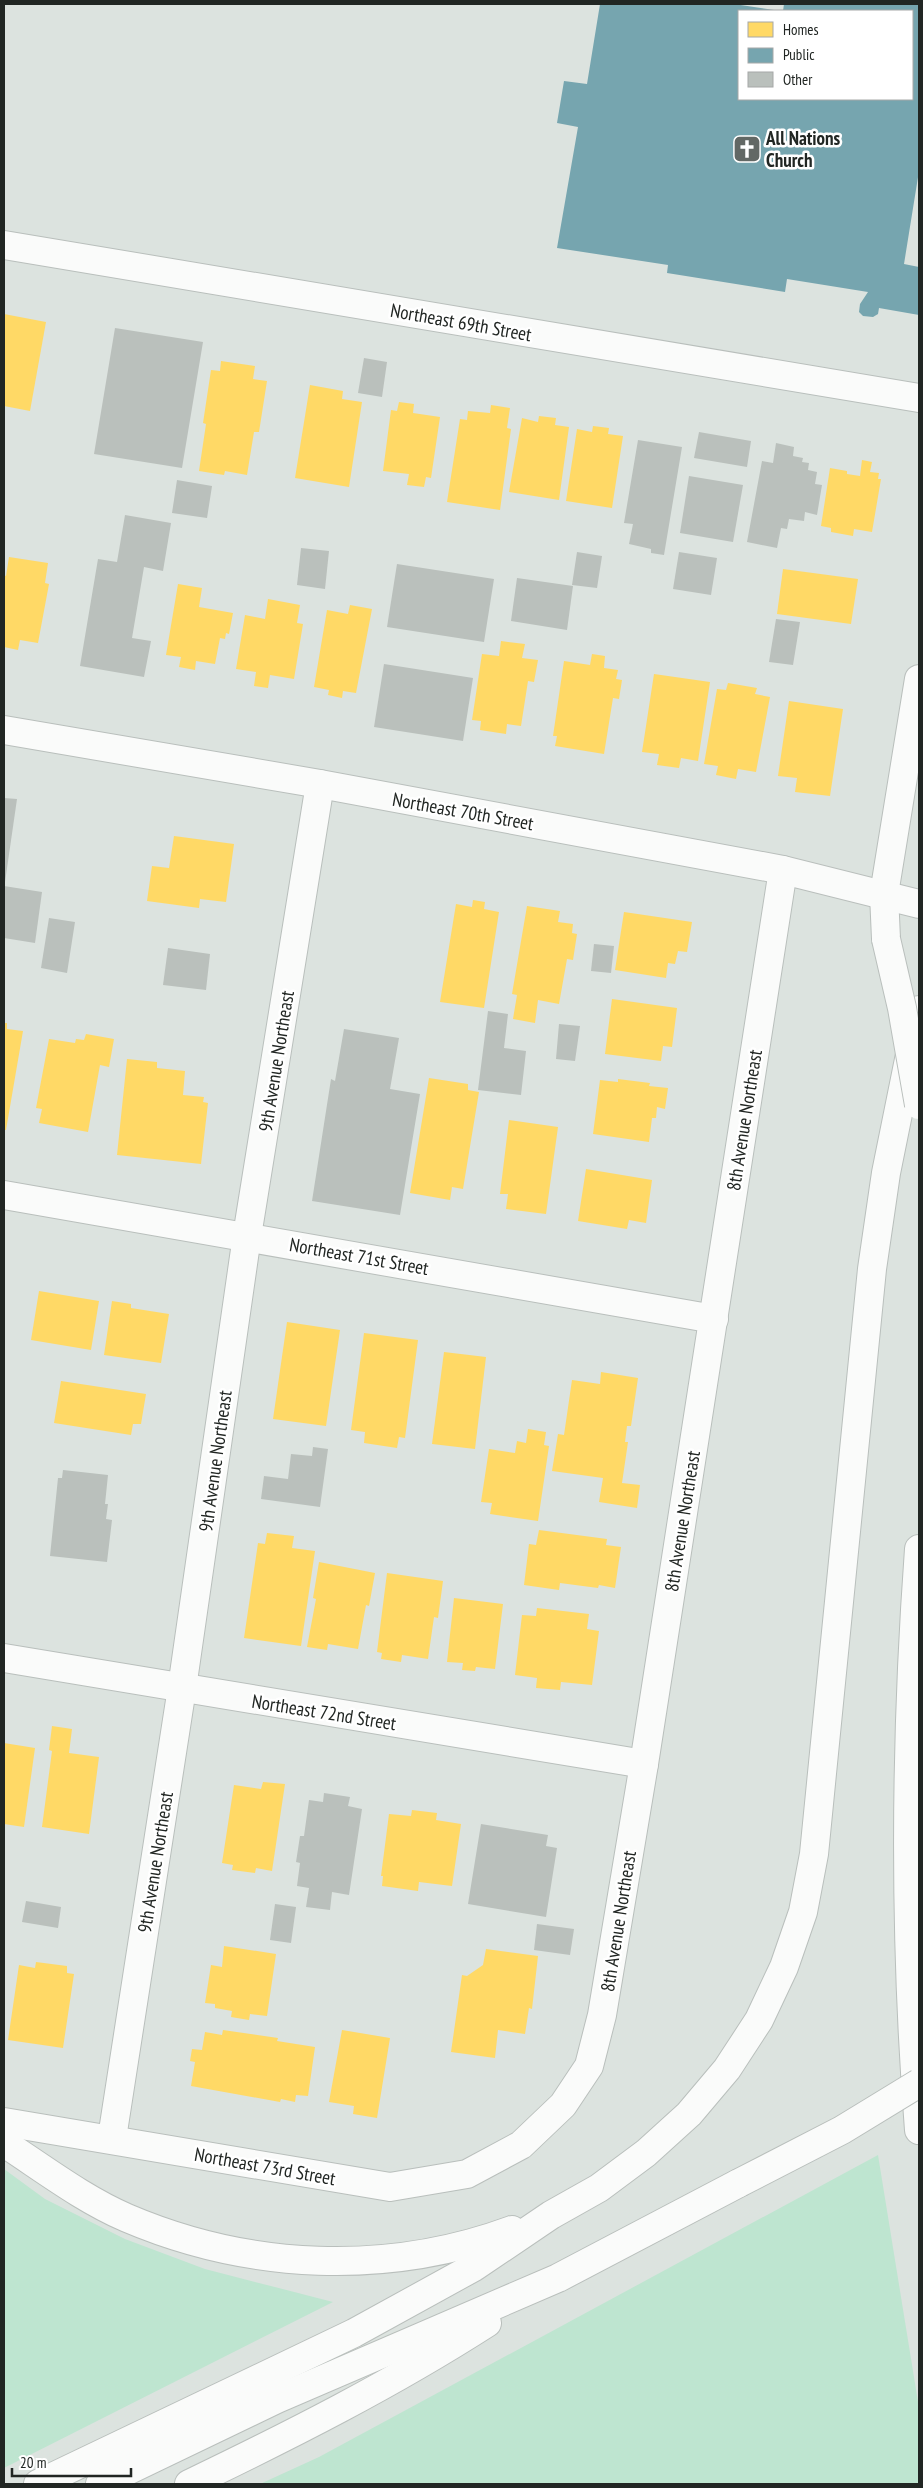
<svg xmlns="http://www.w3.org/2000/svg" width="923" height="2488" font-family="'PT Sans Narrow',sans-serif">
<style>
.green{fill:#bee5d0}
.homes{fill:#ffd966}
.public{fill:#76a5af}
.building{fill:#bac0bc}
.lines{fill:none;stroke-linecap:round;stroke-linejoin:round}
.street-casing{stroke:#b9bfbc;stroke-width:30}
.secondary-casing{stroke:#b9bfbc;stroke-width:30}
.highway-casing{stroke:#b9bfbc;stroke-width:30}
.street{stroke:#fafbfa;stroke-width:28}
.secondary{stroke:#fafbfa;stroke-width:28}
.highway{stroke:#fafbfa;stroke-width:28}
.highway-bridge-casing{stroke:#b9bfbc;stroke-width:30;stroke-linecap:butt}
.highway-bridge{stroke:#fafbfa;stroke-width:28}
.labels{text-anchor:middle;stroke-width:5;stroke-linejoin:round;paint-order:stroke}
.poi-label{font-size:19px;font-weight:bold;fill:#212623;stroke:#fff;text-anchor:start}
.street-label{font-size:19px;fill:#212623;stroke:#fff}
</style>
<rect width="100%" height="100%" fill="#dce3df"/>
<!-- green -->
<g class="green">
<path d="M878 2155 919 2408V2484H260L319 2457Z"/>
<path d="M4 2169 45 2199 125 2239 205 2269 333 2302 4 2468Z"/>
</g>
<!-- homes -->
<g class="homes">
<path d="M4 314 46 322 30 411 4 406Z"/>
<path d="M221 361 255 366 253 379 267 381 259 432H254L247 475 225 471 224 475 199 471 206 424 203 423 211 370 220 371Z"/>
<path d="M310 385 343 391 342 399 362 402 349 487 295 478Z"/>
<path d="M399 402 414 404 413 413 440 417 431 478 426 477 424 487 407 485 409 474 383 471 391 410 397 411Z"/>
<path d="M491 405 510 408 507 428 511 429 500 510 447 502 460 419 467 420 468 411 490 413Z"/>
<path d="M539 416 556 418 555 425 569 427 559 500 509 492 522 418 538 422Z"/>
<path d="M593 426 609 428 608 434 623 436 612 508 566 501 577 429 592 432Z"/>
<path d="M862 460 872 462 870 472 879 473 878 479H881L872 532 854 529 853 536 831 532V528L821 526 830 468 847 471V474L860 476Z"/>
<path d="M9 557 48 563 45 583 49 584 38 643 20 640 18 650 4 647V575L6 576Z"/>
<path d="M783 569 858 579 851 624 777 614Z"/>
<path d="M178 584 202 588 199 607 233 613 229 634 226 633 225 639 220 638 215 664 196 661 195 670 179 667 181 657 166 655Z"/>
<path d="M268 599 300 605 297 623 303 624 294 679 270 675 268 688 254 686 256 672 236 669 245 615 265 619Z"/>
<path d="M350 605 372 609 356 693 343 691 342 698 328 695 329 690 314 687 327 610 348 614Z"/>
<path d="M501 641 525 644 522 658 538 660 534 682 528 681 521 726 507 724 506 734 480 730 481 721 472 720 482 654 499 656Z"/>
<path d="M592 654 605 656 604 668 618 670 616 679 622 680 619 699 613 698 604 754 555 746 557 736H553L564 661 590 665Z"/>
<path d="M654 674 710 682 698 761 681 758 679 768 657 765 659 754 642 752Z"/>
<path d="M728 683 757 688 755 694 770 697 756 772 738 769 736 779 716 775 718 766 704 764 717 689 726 690Z"/>
<path d="M789 701 843 709 830 796 795 792 797 778 778 776Z"/>
<path d="M174 836 234 844 226 902 200 899 199 908 147 901 152 866 169 868Z"/>
<path d="M473 900 485 902 484 909 499 912 484 1008 440 1002 456 904 472 907Z"/>
<path d="M527 906 560 911 558 922 573 924 572 933 577 934 573 960 567 959 559 1004 538 1000 535 1023 513 1019 517 995 512 994Z"/>
<path d="M624 912 692 922 687 952 678 951 675 964 668 963 666 978 615 970Z"/>
<path d="M612 999 677 1008 672 1047 663 1046 661 1061 605 1054Z"/>
<path d="M4 1023H7V1029L23 1031 6 1130H4Z"/>
<path d="M86 1034 114 1039 109 1067 100 1065 88 1132 39 1123 42 1109 36 1108 49 1039 75 1043 76 1039 84 1040Z"/>
<path d="M127 1059 157 1062V1068L185 1071 183 1095 204 1097 203 1102 208 1103 201 1164 117 1155Z"/>
<path d="M429 1078 468 1084V1090L479 1092 463 1189 452 1187 450 1200 410 1193Z"/>
<path d="M618 1079 650 1083 649 1086 668 1088 665 1109 657 1107 656 1118H652L649 1142 593 1134 600 1080 618 1082Z"/>
<path d="M509 1120 558 1127 546 1214 506 1209 508 1194H500Z"/>
<path d="M586 1169 652 1180 646 1223 629 1220 627 1229 578 1221Z"/>
<path d="M39 1291 99 1301 91 1350 31 1340Z"/>
<path d="M112 1301 131 1304V1308L169 1314 161 1363 104 1355Z"/>
<path d="M287 1322 340 1330 326 1426 273 1419Z"/>
<path d="M364 1333 418 1340 405 1438 399 1437 397 1448 364 1443 365 1432 351 1430Z"/>
<path d="M444 1352 486 1357 475 1449 432 1444Z"/>
<path d="M601 1372 638 1378 631 1426H627L625 1442H628L622 1483 640 1485 637 1508 599 1502 603 1478 552 1471 558 1434 564 1435 572 1380 600 1384Z"/>
<path d="M61 1381 146 1394 141 1424H133L131 1435 54 1423Z"/>
<path d="M528 1429 546 1432 544 1445 549 1446 538 1521 490 1514 492 1503 481 1502 489 1449 515 1453 517 1441 526 1443Z"/>
<path d="M539 1530 607 1539 606 1545 621 1547 615 1588 599 1585 598 1588 560 1583 559 1590 524 1585 529 1544 536 1545Z"/>
<path d="M267 1533 294 1536 292 1548 315 1551 301 1646 244 1638 258 1543 265 1544Z"/>
<path d="M319 1562 375 1573 369 1606 366 1605 358 1649 328 1644 327 1650 307 1647 316 1599 313 1598Z"/>
<path d="M387 1573 443 1581 438 1618 434 1617 428 1659 402 1655 401 1662 381 1659 382 1653 377 1652Z"/>
<path d="M454 1598 503 1604 495 1669 476 1667 475 1671 462 1670 463 1663 447 1662Z"/>
<path d="M537 1608 589 1614 587 1629 599 1631 592 1685 561 1682 560 1690 536 1688 537 1678 515 1675 522 1615 536 1616Z"/>
<path d="M52 1726 72 1729 69 1753 99 1757 89 1834 42 1827 52 1751 49 1750Z"/>
<path d="M4 1743 35 1748 24 1827 4 1824Z"/>
<path d="M263 1782 285 1784 272 1871 256 1868 255 1873 232 1870 233 1865 222 1863 234 1785 261 1789Z"/>
<path d="M412 1810 437 1813 436 1820 461 1824 452 1886 419 1882 418 1891 382 1886 383 1876H381L389 1814 411 1816Z"/>
<path d="M224 1946 276 1954 267 2016 250 2014 249 2020 231 2017 232 2011 215 2008V2004L205 2003 211 1965 222 1967Z"/>
<path d="M486 1949 538 1956 532 2009 529 2008 525 2034 498 2030 495 2058 451 2052 462 1975 467 1976 483 1965Z"/>
<path d="M36 1962 67 1966V1973L74 1974 63 2048 8 2040 19 1965 35 1968Z"/>
<path d="M223 2030 278 2038 277 2041 315 2047 308 2096 296 2095 295 2102 281 2099 280 2102 191 2086 195 2062 190 2061 192 2049 202 2050 205 2032 222 2035Z"/>
<path d="M342 2030 390 2038 377 2118 353 2114 354 2106 329 2102Z"/>
</g>
<!-- public -->
<path class="public" d="M600 4H734L774 10 739 11V99H912V11H783L784 4H919V171L904 264 919 267V315L879 308 878 314 873 317 863 316 859 312 860 304 868 292 787 279 785 292 667 273 668 265 557 248 578 127 557 123 564 81 587 84Z"/>
<!-- building -->
<g class="building">
<path d="M115 328 203 342 182 468 94 454Z"/>
<path d="M364 358 387 362 382 397 358 393Z"/>
<path d="M699 432 751 441 747 467 694 458Z"/>
<path d="M638 440 682 447 664 555 651 553V549L629 544 633 524 624 523Z"/>
<path d="M776 443 794 447 793 456 803 458 802 462 809 463 808 470 817 472 815 484 822 485 817 515 805 512 804 521 789 519 787 529 781 528 777 548 747 542 762 461 773 463Z"/>
<path d="M689 476 743 485 733 542 680 533Z"/>
<path d="M177 480 212 486 207 518 172 513Z"/>
<path d="M125 515 171 523 163 571 144 567 132 638 151 641 144 677 80 666 98 559 117 562Z"/>
<path d="M301 548 329 551 325 589 297 585Z"/>
<path d="M577 552 602 556 597 588 572 585Z"/>
<path d="M679 552 717 558 711 595 673 589Z"/>
<path d="M397 564 494 579 484 642 387 627Z"/>
<path d="M517 578 573 586 567 630 511 621Z"/>
<path d="M776 619 800 622 793 665 769 662Z"/>
<path d="M384 664 473 678 463 741 374 727Z"/>
<path d="M4 798 17 799 5 882H4Z"/>
<path d="M4 886 42 892 35 943 4 938Z"/>
<path d="M49 918 75 922 67 973 41 968Z"/>
<path d="M594 944 614 946 611 973 591 971Z"/>
<path d="M168 948 210 954 206 990 163 985Z"/>
<path d="M488 1011 508 1014 504 1048 526 1051 521 1095 478 1090Z"/>
<path d="M559 1024 580 1026 575 1061 556 1059Z"/>
<path d="M344 1029 399 1038 390 1089 420 1094 400 1215 312 1201 331 1079 335 1081Z"/>
<path d="M313 1447 328 1449 320 1507 261 1499 264 1476 288 1479 291 1454 312 1456Z"/>
<path d="M63 1470 108 1475 105 1504H108L106 1519 112 1520 107 1562 50 1556 58 1478H62Z"/>
<path d="M324 1793 350 1797 348 1806 362 1809 349 1895 332 1892 330 1910 306 1907 309 1888 297 1886 300 1863 296 1862 300 1836H304L309 1800 323 1802Z"/>
<path d="M481 1824 548 1835 546 1846 557 1848 546 1917 468 1904Z"/>
<path d="M26 1901 61 1907 58 1928 22 1922Z"/>
<path d="M275 1904 296 1907 291 1943 270 1940Z"/>
<path d="M537 1924 574 1929 570 1955 534 1950Z"/>
</g>
<g class="lines">
<defs>
<g id="street">
<path d="M4 245 919 398"/>
<path d="M4 1195 714 1319"/>
<path d="M4 1658 644 1764"/>
<path d="M4 2122 390 2187 467 2174 521 2145 563 2105 589 2066 602 2015 644 1764 783 870"/>
<path d="M112 2138 182 1688 247 1236 320 784"/>
</g>
<g id="secondary">
<path d="M4 730 320 784 783 870 919 904"/>
<path d="M884 894 919 679"/>
</g>
<g id="highway">
<path d="M884 894 886 939"/>
<path d="M919 1549C905 1741 904 1938 919 2130"/>
<path d="M4 2143C44 2169 83 2199 127 2218 249 2270 387 2276 512 2230"/>
<path d="M38 2484 354 2333 474 2267 551 2215 599 2188 646 2153 689 2114 727 2069 759 2020 784 1967 803 1912 814 1854 872 1269 886 1173 919 1010"/>
<path d="M100 2484 277 2399 558 2278 739 2183"/>
<path d="M189 2484C291 2435 392 2384 487 2323"/>
</g>
</defs>
<!-- street casing -->
<use href="#street" class="street-casing"/>
<!-- secondary casing -->
<use href="#secondary" class="secondary-casing"/>
<!-- highway casing -->
<use href="#highway" class="highway-casing"/>
<!-- street -->
<use href="#street" class="street"/>
<!-- secondary -->
<use href="#secondary" class="secondary"/>
<!-- highway -->
<use href="#highway" class="highway"/>
<defs>
<g id="highway-bridge">
<path d="M886 939 902 1008 919 1105"/>
<path d="M739 2183 842 2130 919 2083"/>
</g>
</defs>
<!-- highway-bridge casing -->
<use href="#highway-bridge" class="highway-bridge-casing"/>
<!-- highway-bridge -->
<use href="#highway-bridge" class="highway-bridge"/>
</g>
<!-- icons -->
<defs>
<symbol id="church-square" viewBox="-11 -11 22 22"><rect x="-9" y="-9" width="18" height="18" rx="4" fill="#626865" stroke="#fff"/><path d="M-1.2-6h2.4v3.5h3.3v2.4h-3.3V6h-2.4V-.1h-3.3v-2.4h3.3Z" fill="#fff"/></symbol>
</defs>
<g fill-rule="evenodd">
<use href="#church-square" x="731" y="133" width="32" height="32"/>
</g>
<g class="labels">
<!-- poi labels -->
<g class="poi-label">
<text x="766" y="145">All Nations<tspan x="766" dy="22">Church</tspan></text>
</g>
<!-- street labels -->
<g class="street-label">
<text transform="translate(461 322) rotate(10)" y="7">Northeast 69th Street</text>
<text transform="translate(463 811) rotate(10)" y="7">Northeast 70th Street</text>
<text transform="translate(276 1061) rotate(-81)" y="7">9th Avenue Northeast</text>
<text transform="translate(744 1120) rotate(-81)" y="7">8th Avenue Northeast</text>
<text transform="translate(359 1256) rotate(10)" y="7">Northeast 71st Street</text>
<text transform="translate(215 1461) rotate(-82)" y="7">9th Avenue Northeast</text>
<text transform="translate(682 1521) rotate(-81)" y="7">8th Avenue Northeast</text>
<text transform="translate(324 1712) rotate(9)" y="7">Northeast 72nd Street</text>
<text transform="translate(155 1862) rotate(-81)" y="7">9th Avenue Northeast</text>
<text transform="translate(618 1921) rotate(-81)" y="7">8th Avenue Northeast</text>
<text transform="translate(265 2166) rotate(10)" y="7">Northeast 73rd Street</text>
</g>
</g>
<!-- border -->
<rect width="923" height="2488" fill="none" stroke="#212623" stroke-width="10"/>
<!-- legend -->
<rect x="738" y="10" width="175" height="90" fill="#ffffff" stroke="#a6a8a7"/>
<rect x="748" y="22" width="25" height="15" fill="#ffd966" stroke="#a6a8a7"/>
<text x="783" y="35" font-size="15" fill="#212623">Homes</text>
<rect x="748" y="48" width="25" height="15" fill="#76a5af" stroke="#a6a8a7"/>
<text x="783" y="60" font-size="15" fill="#212623">Public</text>
<rect x="748" y="72" width="25" height="15" fill="#bac0bc" stroke="#a6a8a7"/>
<text x="783" y="85" font-size="15" fill="#212623">Other</text>
<!-- scale -->
<path d="M12 2468v8h119v-8" fill="none" stroke="#212623" stroke-width="2.5"/>
<text x="20" y="2468" font-size="15" fill="#212623" stroke="#ffffff" stroke-width="4" paint-order="stroke">20 m</text>
</svg>
